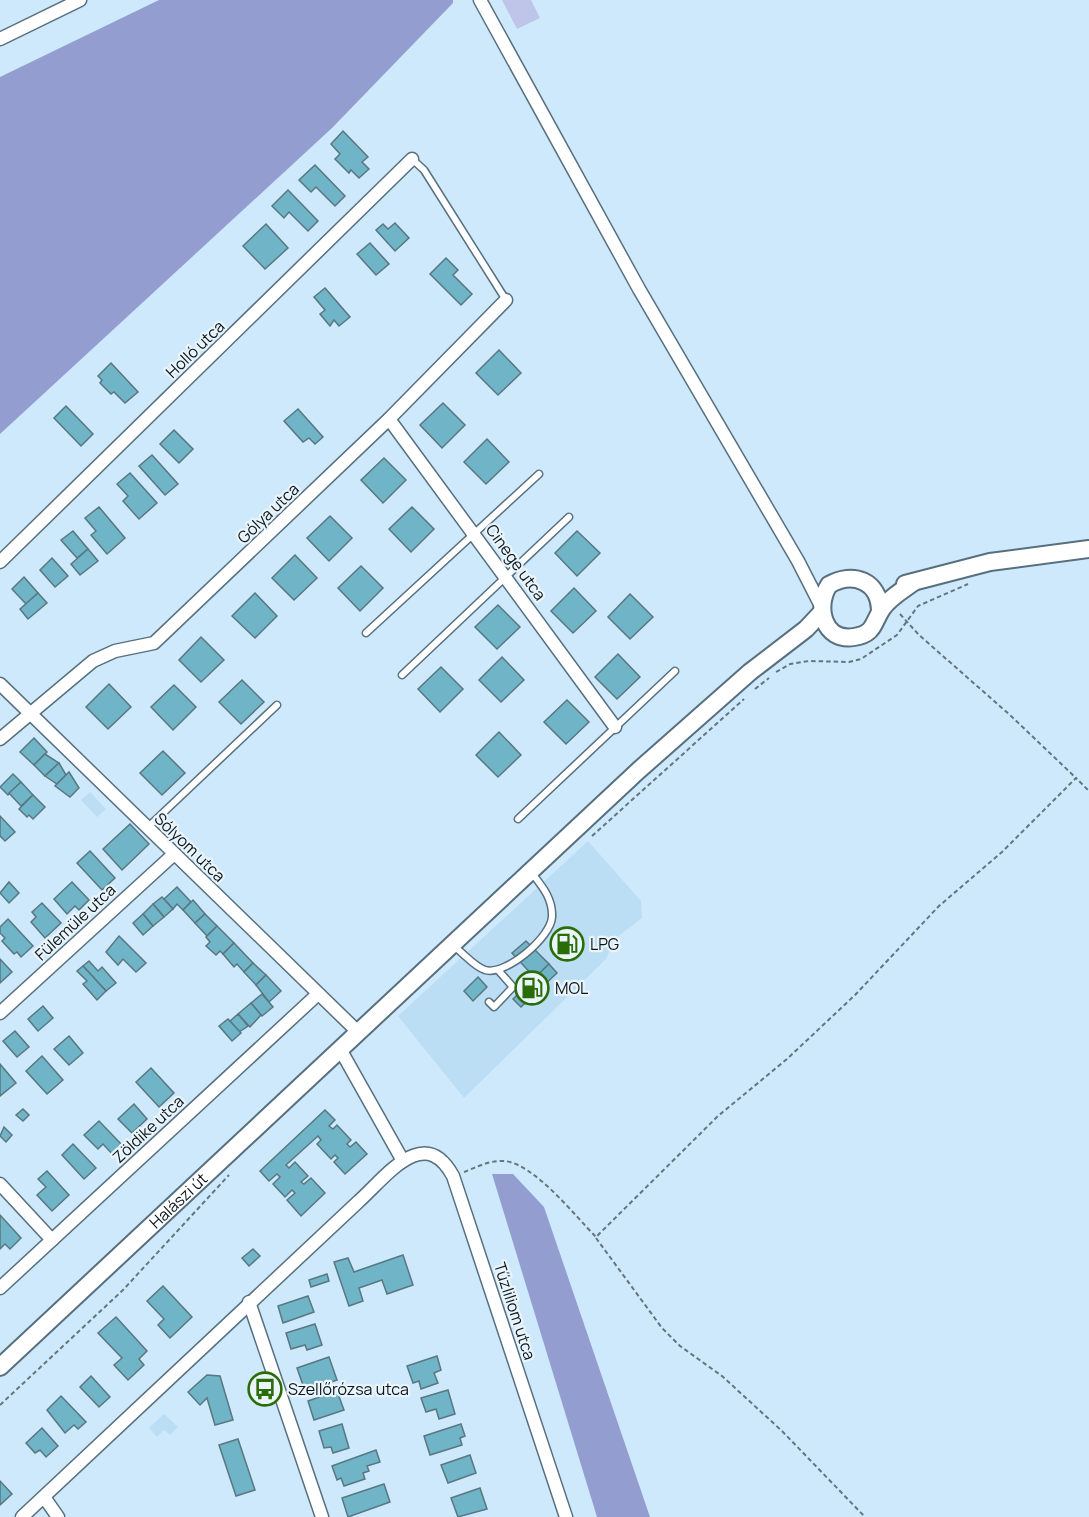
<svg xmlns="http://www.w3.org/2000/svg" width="1089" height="1517" font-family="Manrope,sans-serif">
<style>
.built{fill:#bcdef4}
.green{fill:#bec5e8}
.forest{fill:#949dd0}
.building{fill:#6fb4c7;stroke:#597780;stroke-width:1.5}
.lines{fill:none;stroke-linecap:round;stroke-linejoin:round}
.service-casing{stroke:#576f7e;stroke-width:9}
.minor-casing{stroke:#576f7e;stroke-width:15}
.secondary-casing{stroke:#576f7e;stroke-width:20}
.path{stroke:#647580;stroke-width:2;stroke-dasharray:4.5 3;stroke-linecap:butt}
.service{stroke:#fff;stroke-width:6}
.minor{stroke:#fff;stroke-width:12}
.secondary{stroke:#fff;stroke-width:16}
.labels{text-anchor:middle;stroke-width:4.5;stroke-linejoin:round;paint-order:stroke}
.street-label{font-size:16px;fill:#0c151b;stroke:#e9f4fb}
.poi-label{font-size:16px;fill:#0c151b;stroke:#e9f4fb;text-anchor:start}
</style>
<rect width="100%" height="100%" fill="#cee9fb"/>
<!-- built -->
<g class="built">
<path d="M90 792 106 809 97 817 81 800Z"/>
<path d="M588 841 641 901 642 918 616 938 606 959 464 1098 398 1016Z"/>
<path d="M164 1414 178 1427 170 1435 164 1430 157 1437 149 1428Z"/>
</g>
<!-- green -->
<path class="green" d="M502 0H531L540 18 517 29Z"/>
<!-- forest -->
<g class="forest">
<path d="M159 0H453V3L332 128 0 434V77Z"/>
<path d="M492 1174H513L544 1207 650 1517H597Z"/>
</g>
<!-- building -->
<g class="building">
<path d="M343 131 368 157 362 162 369 169 359 178 351 170 349 173 335 159 340 154 331 144Z"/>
<path d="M315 165 345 196 335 206 316 187 311 192 299 180Z"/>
<path d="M288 190 318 221 308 231 289 212 284 218 272 206Z"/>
<path d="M395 223 409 238 395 251 376 230 383 224 388 229Z"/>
<path d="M266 224 288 248 265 269 243 246Z"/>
<path d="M370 243 389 264 376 275 357 254Z"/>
<path d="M446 258 458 270 453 275 472 294 461 305 430 274Z"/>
<path d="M325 288 350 317 339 326 334 320 330 326 320 314 325 310 314 297Z"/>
<path d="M499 350 521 373 498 395 476 373Z"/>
<path d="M111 363 138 392 125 403 114 392 111 394 100 383 102 380 98 376Z"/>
<path d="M443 403 465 425 442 448 420 425Z"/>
<path d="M66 406 93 434 81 446 54 418Z"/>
<path d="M298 409 323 437 315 444 309 438 303 442 284 421Z"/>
<path d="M174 430 193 449 179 463 160 444Z"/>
<path d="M487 439 509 462 486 484 464 462Z"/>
<path d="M152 455 178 484 165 495 139 466Z"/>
<path d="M384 458 406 480 383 503 361 480Z"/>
<path d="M130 473 157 503 139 519 123 501 128 496 117 484Z"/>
<path d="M99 507 125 538 107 554 91 535 96 531 85 518Z"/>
<path d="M412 507 434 529 411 552 389 529Z"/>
<path d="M330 516 352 538 329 561 307 538Z"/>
<path d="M73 531 88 549 77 558 61 540Z"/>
<path d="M577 531 600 553 577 576 555 553Z"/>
<path d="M88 549 98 561 80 575 71 564Z"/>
<path d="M295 555 317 578 294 600 272 578Z"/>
<path d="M52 558 68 576 55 587 40 570Z"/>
<path d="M361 566 383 588 360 611 338 588Z"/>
<path d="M24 577 38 593 26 604 12 589Z"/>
<path d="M574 588 596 611 573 633 551 611Z"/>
<path d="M38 593 47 603 28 619 20 609Z"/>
<path d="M255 593 277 616 255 638 232 616Z"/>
<path d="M630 594 653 617 630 639 608 617Z"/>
<path d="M498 605 520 627 497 649 475 627Z"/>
<path d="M201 637 224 660 201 682 179 660Z"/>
<path d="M618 654 640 677 617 699 595 677Z"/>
<path d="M502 657 524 680 501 702 479 680Z"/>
<path d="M441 667 463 689 440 712 418 689Z"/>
<path d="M242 680 264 702 241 724 219 702Z"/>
<path d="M109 684 131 707 108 729 86 707Z"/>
<path d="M174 685 196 707 173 730 151 707Z"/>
<path d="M567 700 589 722 566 744 544 722Z"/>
<path d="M499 732 521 755 498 777 476 755Z"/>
<path d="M34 738 47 752 34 765 20 752Z"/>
<path d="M163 751 185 773 162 795 140 773Z"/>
<path d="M45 754 59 763 45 776 34 765Z"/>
<path d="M59 763 66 775 57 784 45 776Z"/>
<path d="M69 772 79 788 70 797 55 786Z"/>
<path d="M13 774 21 782 8 795 0 787Z"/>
<path d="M21 782 33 795 21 806 9 793Z"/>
<path d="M33 795 45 807 33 819 29 815 27 817 19 809Z"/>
<path d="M0 816 15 832 5 841 0 836Z"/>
<path d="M130 824 149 844 122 870 103 849Z"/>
<path d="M90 851 115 878 102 890 77 863Z"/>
<path d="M9 882 19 893 9 903 0 893Z"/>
<path d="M72 882 89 900 79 910 75 906 67 914 54 899Z"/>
<path d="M177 887 191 902 183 910 177 904 173 909 164 899Z"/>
<path d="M162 897 173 909 164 917 153 904Z"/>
<path d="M193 900 205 914 195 923 183 910Z"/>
<path d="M42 903 61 923 45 938 31 922 36 917 32 912Z"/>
<path d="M153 904 164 917 153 926 143 914Z"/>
<path d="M143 914 153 926 143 935 133 923Z"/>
<path d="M205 914 217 926 207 936 195 923Z"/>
<path d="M8 919 33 946 21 957 17 952 14 954 2 941 5 938 0 933V927Z"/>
<path d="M217 926 234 943 223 954 220 951 216 955 206 946 210 942 206 937Z"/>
<path d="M119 936 146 963 136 972 123 959 118 965 106 952Z"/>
<path d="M526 941 549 964 535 978 512 953Z"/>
<path d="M234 943 253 963 244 972 237 964 234 967 223 954Z"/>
<path d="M0 959 12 972 0 983Z"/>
<path d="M89 961 98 971 102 967 116 983 106 991 83 966Z"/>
<path d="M253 963 266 975 256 985 244 972Z"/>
<path d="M549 964 557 973 521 1007 513 999Z"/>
<path d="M83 966 106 991 97 1000 83 984 87 981 77 971Z"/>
<path d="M266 975 281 991 269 1002 256 985Z"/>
<path d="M478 977 487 987 473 1001 464 991Z"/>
<path d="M262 994 273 1007 262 1016 251 1003Z"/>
<path d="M251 1003 261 1015 250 1027 238 1014Z"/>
<path d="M43 1006 53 1018 38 1031 28 1019Z"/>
<path d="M238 1014 248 1026 239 1032 230 1021Z"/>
<path d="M228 1019 241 1033 232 1041 219 1026Z"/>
<path d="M15 1031 29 1047 17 1057 3 1041Z"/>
<path d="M69 1036 83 1053 69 1065 54 1049Z"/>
<path d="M42 1056 63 1080 47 1094 26 1071Z"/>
<path d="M0 1064 16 1083 0 1096Z"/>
<path d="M151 1068 174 1093 159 1107 136 1082Z"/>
<path d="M134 1104 147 1119 132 1133 118 1119Z"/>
<path d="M23 1109 29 1115 23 1121 16 1115Z"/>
<path d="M325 1110 335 1120 329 1126 333 1129 337 1125 351 1140 347 1144 350 1147 356 1142 367 1154 345 1174 334 1162 338 1158 335 1155 331 1159 317 1144 321 1140 318 1136 286 1165 289 1168 295 1162 308 1176 301 1182 304 1184 311 1178 325 1193 301 1216 287 1200 295 1193 292 1190 285 1197 273 1184 280 1177 277 1174 269 1181 260 1171Z"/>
<path d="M99 1121 122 1145 113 1155 103 1144 98 1149 84 1135Z"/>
<path d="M4 1127 12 1135 6 1142 0 1136Z"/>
<path d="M73 1144 96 1168 84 1179 62 1155Z"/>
<path d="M47 1171 69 1195 52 1211 37 1195 46 1187 38 1179Z"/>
<path d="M0 1215 21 1238 10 1249 5 1244 0 1249Z"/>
<path d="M253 1249 260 1256 249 1266 242 1258Z"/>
<path d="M403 1255 413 1285 387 1294 382 1280 359 1288 363 1301 349 1306 334 1262 348 1258 354 1272Z"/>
<path d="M327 1274 329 1281 311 1287 309 1280Z"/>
<path d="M163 1286 192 1317 170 1338 158 1325 164 1319 147 1301Z"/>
<path d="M308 1296 314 1312 283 1323 278 1306Z"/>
<path d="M116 1317 147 1351 139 1359 144 1365 128 1380 114 1365 122 1358 98 1333Z"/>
<path d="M315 1324 322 1345 307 1350 305 1345 291 1349 286 1333Z"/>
<path d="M437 1356 441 1370 434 1373 438 1383 421 1389 419 1381 413 1383 407 1366Z"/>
<path d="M329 1357 337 1380 305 1391 297 1368Z"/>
<path d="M207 1375 220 1376 233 1420 215 1425 207 1398 200 1405 188 1392Z"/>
<path d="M91 1376 110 1397 99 1407 80 1387Z"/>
<path d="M448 1390 455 1414 439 1419 436 1409 426 1412 421 1398Z"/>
<path d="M337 1391 344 1410 314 1420 308 1401Z"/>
<path d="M61 1396 86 1422 78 1429 74 1425 65 1433 47 1410Z"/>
<path d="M342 1424 349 1448 333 1453 331 1447 324 1448 319 1431Z"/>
<path d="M461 1424 465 1436 460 1438 462 1445 430 1455 424 1436Z"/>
<path d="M42 1428 58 1446 46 1457 40 1450 35 1453 26 1443Z"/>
<path d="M238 1439 255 1490 236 1496 219 1445Z"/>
<path d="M376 1450 380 1462 367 1466 369 1471 363 1473 365 1479 344 1486 341 1478 337 1480 332 1466Z"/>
<path d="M470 1455 476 1473 448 1483 441 1465Z"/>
<path d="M0 1481 12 1494 0 1505Z"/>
<path d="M384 1484 390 1502 348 1517 342 1498Z"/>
<path d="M480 1488 487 1509 458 1517 451 1498Z"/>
</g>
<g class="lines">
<defs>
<g id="service">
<path d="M412 159 424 170 506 300"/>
<path d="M366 633 539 474"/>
<path d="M402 675 569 517"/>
<path d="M518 819 675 671"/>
<path d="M147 828 277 705"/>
<path d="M452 945C463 952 473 966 485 970 506 976 551 937 552 917 553 898 541 885 531 872"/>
<path d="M489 1002 494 1007 513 987 498 970"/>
</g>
<g id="minor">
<path d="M480 0 639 289 798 561 821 606"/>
<path d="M0 39 80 0"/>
<path d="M389 419 615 727"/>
<path d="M0 562 412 159"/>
<path d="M0 684 358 1032"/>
<path d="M0 739 93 661 115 651 154 643 389 419 506 300"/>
<path d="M0 1013 173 855"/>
<path d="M340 1049 403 1161"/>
<path d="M0 1184 52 1240"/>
<path d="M0 1288 318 994"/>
<path d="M249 1302 322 1517"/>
<path d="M44 1497 58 1517"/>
<path d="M22 1517 358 1202C386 1177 424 1123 453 1176L566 1517"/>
</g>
<g id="secondary">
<path d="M905 584 990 562 1089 549"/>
<path d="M880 610C879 581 853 571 829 585 815 606 823 642 854 637 875 634 873 622 882 609 889 598 903 590 914 582"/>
<path id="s1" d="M0 1367 639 770 750 672 806 629 821 613"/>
</g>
</defs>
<!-- service casing -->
<use href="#service" class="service-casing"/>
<!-- minor casing -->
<use href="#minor" class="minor-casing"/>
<!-- secondary casing -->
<use href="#secondary" class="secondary-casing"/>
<!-- path -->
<g class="path">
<path d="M900 614 919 635 1010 715 1076 778"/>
<path d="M776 672 790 664 809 661 849 662 861 659 897 635 918 606 968 584"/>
<path d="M755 689 769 678"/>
<path d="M592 836 744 699"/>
<path d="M464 1172C477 1167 490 1160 504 1161 534 1163 576 1217 596 1237L718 1116 787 1059 855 995 939 906 1002 852 1076 778 1089 791"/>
<path d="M596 1238 662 1328 680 1346 722 1376 782 1431 865 1517"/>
<path d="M0 1405 123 1290 229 1175"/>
</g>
<!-- service -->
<use href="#service" class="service"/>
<!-- minor -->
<use href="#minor" class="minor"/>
<!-- secondary -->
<use href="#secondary" class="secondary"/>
</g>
<!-- icons -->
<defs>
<symbol id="fuel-ring" viewBox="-11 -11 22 22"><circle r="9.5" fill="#e9f4fb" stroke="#2a6d06" stroke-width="1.5"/><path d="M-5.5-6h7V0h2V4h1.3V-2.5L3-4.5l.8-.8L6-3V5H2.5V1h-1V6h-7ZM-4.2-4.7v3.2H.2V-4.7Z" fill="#2a6d06"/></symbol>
<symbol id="bus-ring" viewBox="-11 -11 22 22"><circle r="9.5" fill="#e9f4fb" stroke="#2a6d06" stroke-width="1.5"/><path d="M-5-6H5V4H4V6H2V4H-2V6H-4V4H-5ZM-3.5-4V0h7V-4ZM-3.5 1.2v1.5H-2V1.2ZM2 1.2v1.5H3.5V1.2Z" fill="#2a6d06"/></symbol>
</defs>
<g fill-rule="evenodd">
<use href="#fuel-ring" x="548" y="925" width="38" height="38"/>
<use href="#fuel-ring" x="513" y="969" width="38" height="38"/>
<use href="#bus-ring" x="246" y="1370" width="38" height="38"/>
</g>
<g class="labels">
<!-- street labels -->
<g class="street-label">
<text transform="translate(195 349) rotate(-44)" y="6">Holló utca</text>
<text transform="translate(268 513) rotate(-44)" y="6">Gólya utca</text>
<text transform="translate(516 562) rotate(54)" y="6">Cinege utca</text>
<text transform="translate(190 847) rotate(44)" y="6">Sólyom utca</text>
<text transform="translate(75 922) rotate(-43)" y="6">Fülemüle utca</text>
<text transform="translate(148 1129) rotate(-43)" y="6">Zöldike utca</text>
<text dy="6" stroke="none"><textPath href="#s1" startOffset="244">Halászi út</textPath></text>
<text transform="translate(515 1311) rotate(72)" y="6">Tűzliliom utca</text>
</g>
<!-- poi labels -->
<g class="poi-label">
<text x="590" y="950">LPG</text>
<text x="555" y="994">MOL</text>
<text x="288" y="1395">Szellőrózsa utca</text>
</g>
</g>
</svg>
